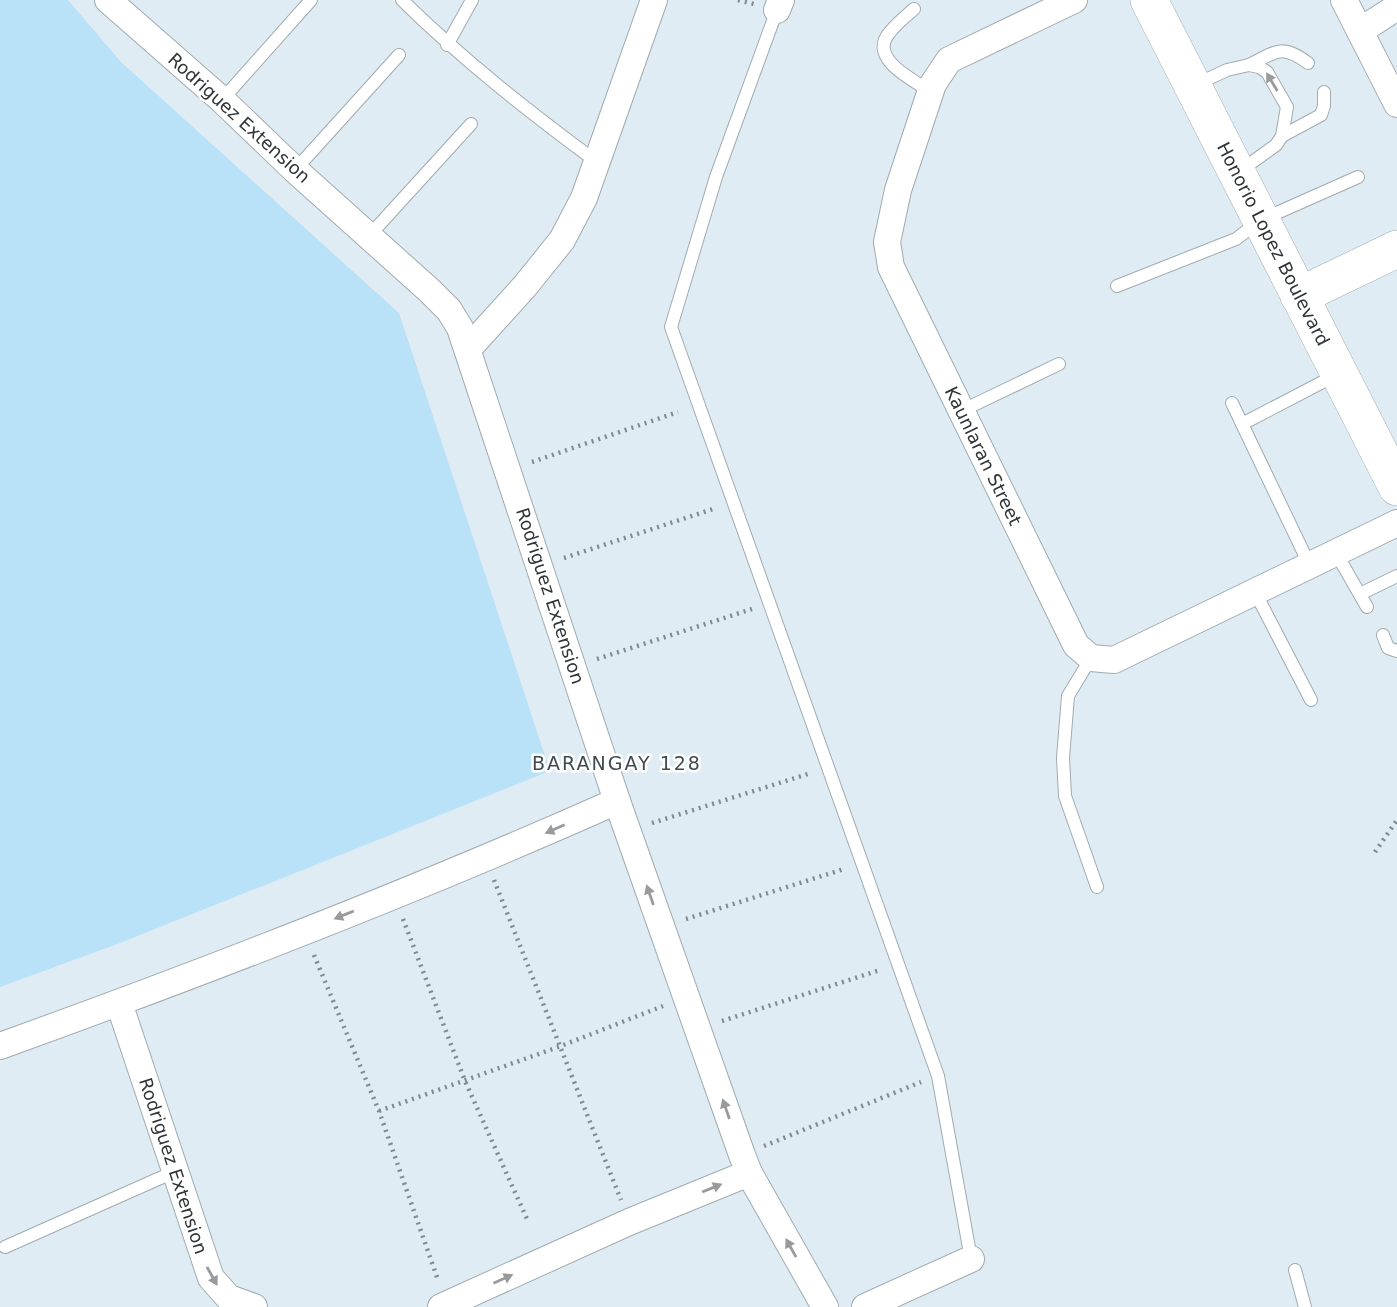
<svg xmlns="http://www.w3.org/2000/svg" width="1397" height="1307" font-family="'DejaVu Sans',sans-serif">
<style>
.green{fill:#b9e1f8}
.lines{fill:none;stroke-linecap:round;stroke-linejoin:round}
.lane-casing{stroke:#a0abb1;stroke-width:14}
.street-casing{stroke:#a0abb1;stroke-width:28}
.secondary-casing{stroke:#a0abb1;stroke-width:38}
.path{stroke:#81898e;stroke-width:4.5;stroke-dasharray:2 5;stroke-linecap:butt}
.lane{stroke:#fff;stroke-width:12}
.street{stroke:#fff;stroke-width:26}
.secondary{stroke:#fff;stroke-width:37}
.oneway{fill:#989a9b}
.labels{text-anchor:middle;stroke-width:5;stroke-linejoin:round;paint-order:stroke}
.street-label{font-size:18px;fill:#303437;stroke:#fff}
.neighbourhood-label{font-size:19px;letter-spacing:2px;fill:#424b51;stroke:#fff}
</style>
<rect width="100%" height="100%" fill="#e0ecf3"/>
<!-- green -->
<path class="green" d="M0 0H68L121 62 399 313 550 771 120 943 0 987Z"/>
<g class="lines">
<defs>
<g id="lane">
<path d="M402 0C463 60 528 111 597 162"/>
<path d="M914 9C906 16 897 23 890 32 867 58 913 80 930 91"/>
<path d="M777 10 716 177 671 327 938 1076 971 1259"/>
<path d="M447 45 472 0"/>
<path d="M1249 65C1276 52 1281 43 1308 63"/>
<path d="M1195 85 1227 70 1249 65 1259 67 1267 72 1287 107 1282 136 1276 145 1240 171"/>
<path d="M222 100 311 0"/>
<path d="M1282 136 1321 115 1324 106V92"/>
<path d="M295 170 399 55"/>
<path d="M369 236 471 124"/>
<path d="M1117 286 1236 239 1261 220 1358 177"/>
<path d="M1232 403 1310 566"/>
<path d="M961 411 1059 364"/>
<path d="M1242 424 1338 374"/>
<path d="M1336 553 1367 607"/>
<path d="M1255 592 1311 700"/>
<path d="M1360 594 1397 576"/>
<path d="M1383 635 1388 648 1397 651"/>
<path d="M1091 658 1068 696 1063 758 1065 796 1097 887"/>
<path d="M5 1247 176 1171"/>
<path d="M1295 1270 1305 1307"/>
</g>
<g id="street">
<path d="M108 0 222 100 295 170 430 291 449 310 460 328 617 801 742 1155 749 1173 825 1307"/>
<path d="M1074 0 949 60 933 84 898 190 887 242 891 267 1076 645 1091 658 1114 660 1397 523"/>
<path d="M1344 0 1397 104"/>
<path d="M777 10 781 0"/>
<path d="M1360 31 1397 7"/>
<path d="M468 349 525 286 562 240 584 198 654 0"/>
<path d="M119 1003 211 1278 229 1298 254 1307"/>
<path d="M0 1046C208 971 415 891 617 801"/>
<path d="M441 1307 629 1222 749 1173"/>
<path d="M865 1307 971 1259"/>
</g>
<g id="secondary">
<path d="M1149 0 1397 487"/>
<path d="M1299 296 1397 249"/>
</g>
</defs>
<!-- lane casing -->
<use href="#lane" class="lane-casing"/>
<!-- street casing -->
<use href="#street" class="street-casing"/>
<!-- secondary casing -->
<use href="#secondary" class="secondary-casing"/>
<!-- path -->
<g class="path">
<path d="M738 0 754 4"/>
<path d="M532 462 678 412"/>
<path d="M564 558 713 509"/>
<path d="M597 659 752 609"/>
<path d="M652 823 811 773"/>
<path d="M1375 852 1397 820"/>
<path d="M494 880 621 1200"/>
<path d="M403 919 465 1081 527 1219"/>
<path d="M686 919 844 869"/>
<path d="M314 955 379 1111 438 1280"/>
<path d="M722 1021 880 970"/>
<path d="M379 1111 561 1046 663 1006"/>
<path d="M764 1146 921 1082"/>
</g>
<!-- lane -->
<use href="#lane" class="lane"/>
<!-- street -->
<use href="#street" class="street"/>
<!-- secondary -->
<use href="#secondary" class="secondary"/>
</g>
<!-- one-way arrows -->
<defs><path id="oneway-solid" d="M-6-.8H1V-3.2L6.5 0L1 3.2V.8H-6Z" transform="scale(1.75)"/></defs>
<g class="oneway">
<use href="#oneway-solid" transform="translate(1272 82) rotate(-121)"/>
<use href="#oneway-solid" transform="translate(555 829) rotate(156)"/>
<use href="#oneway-solid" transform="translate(650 895) rotate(-109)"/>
<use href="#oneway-solid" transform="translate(344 915) rotate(158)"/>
<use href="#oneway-solid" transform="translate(726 1109) rotate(-109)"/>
<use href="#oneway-solid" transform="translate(712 1188) rotate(-22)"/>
<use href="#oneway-solid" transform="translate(791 1248) rotate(-119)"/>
<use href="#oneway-solid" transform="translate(212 1276) rotate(61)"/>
<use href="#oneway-solid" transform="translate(503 1279) rotate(-24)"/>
</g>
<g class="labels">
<!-- street labels -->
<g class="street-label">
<text transform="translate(239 118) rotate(42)" y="6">Rodriguez Extension</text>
<text transform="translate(1273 244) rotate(63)" y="6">Honorio Lopez Boulevard</text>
<text transform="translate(983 456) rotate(64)" y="6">Kaunlaran Street</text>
<text transform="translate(550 596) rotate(72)" y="6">Rodriguez Extension</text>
<text transform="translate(173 1166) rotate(72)" y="6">Rodriguez Extension</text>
</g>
<!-- neighbourhood labels -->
<g class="neighbourhood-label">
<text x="617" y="770">BARANGAY 128</text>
</g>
</g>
</svg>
